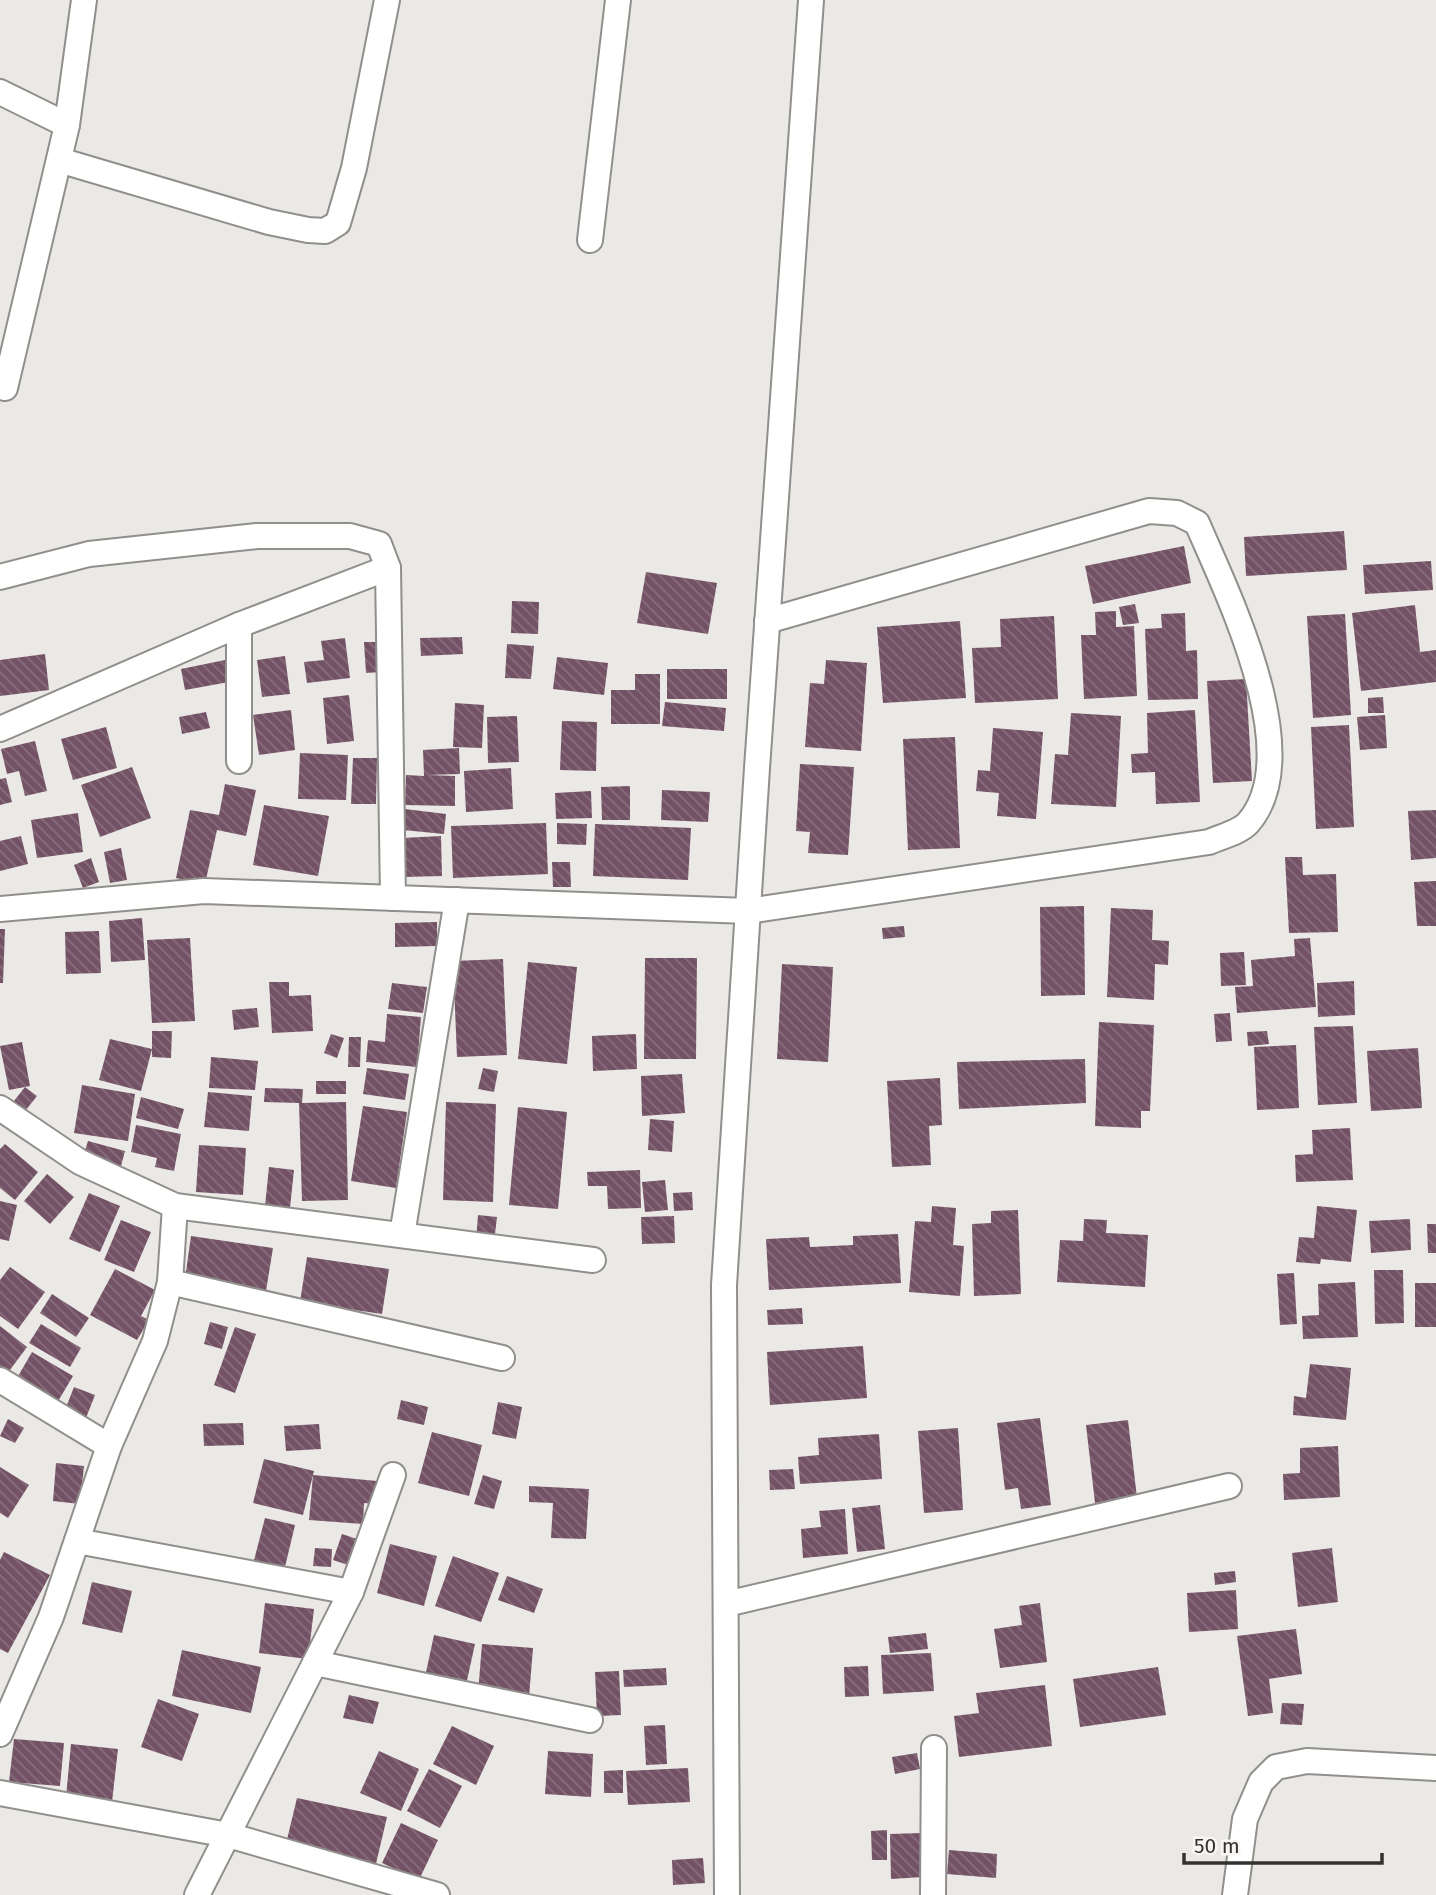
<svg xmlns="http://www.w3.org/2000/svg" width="1436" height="1895" font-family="'Fira Sans',sans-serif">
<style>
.building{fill:url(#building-back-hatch)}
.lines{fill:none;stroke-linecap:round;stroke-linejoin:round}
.minor-casing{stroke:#908f8b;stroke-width:28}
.minor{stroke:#fff;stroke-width:24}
</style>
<defs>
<pattern id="building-back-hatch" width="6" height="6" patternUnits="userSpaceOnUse" patternTransform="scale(1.75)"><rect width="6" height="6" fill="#745266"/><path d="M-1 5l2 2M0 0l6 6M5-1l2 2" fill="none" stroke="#886e7d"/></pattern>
</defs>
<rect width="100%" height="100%" fill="#ebe9e5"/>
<!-- building -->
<g class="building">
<path d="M1344 531 1347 570 1246 576 1244 537Z"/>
<path d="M1184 546 1191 583 1093 604 1085 566Z"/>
<path d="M1431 561 1433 590 1365 594 1363 565Z"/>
<path d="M646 572 717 583 708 634 637 623Z"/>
<path d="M512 601 539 602 538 634 511 633Z"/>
<path d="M1135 604 1139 623 1123 625 1119 607Z"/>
<path d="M1415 605 1420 652 1436 650V682L1361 691 1352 613Z"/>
<path d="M1116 611V627L1134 626 1137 696 1084 699 1081 635H1096L1095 612Z"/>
<path d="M1185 613 1186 651 1197 650 1198 699 1148 700 1145 629 1162 628 1161 614Z"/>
<path d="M1345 614 1351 715 1313 718 1307 616Z"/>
<path d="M1054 616 1058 699 975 703 972 648 1001 647 1000 619Z"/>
<path d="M960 621 966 698 883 703 877 627Z"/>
<path d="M462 637 463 654 421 656 420 638Z"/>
<path d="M345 638 350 678 307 683 304 662 324 660 321 641Z"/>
<path d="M364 642H379L381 672 366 673Z"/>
<path d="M507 644 534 646 531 679 505 678Z"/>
<path d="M45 654 49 690 0 696V660Z"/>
<path d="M285 656 290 694 262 697 257 660Z"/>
<path d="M557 657 608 663 604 695 553 689Z"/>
<path d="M225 660 229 682 185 690 181 669Z"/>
<path d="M826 660 867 663 861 751 805 747 810 683 824 684Z"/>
<rect x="667" y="669" width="60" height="30"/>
<path d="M635 674H660V724H611V690H635Z"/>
<path d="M1246 679 1252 781 1213 783 1207 681Z"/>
<path d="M349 695 354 741 327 744 323 698Z"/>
<path d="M1383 697 1384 713H1368V698Z"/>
<path d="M665 702 726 708 724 731 662 726Z"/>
<path d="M455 703 484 705 482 748 453 747Z"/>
<path d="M291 710 295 750 259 755 253 715Z"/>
<path d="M1195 710 1200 802 1156 804 1155 772 1132 773 1131 754 1148 753 1147 713Z"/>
<path d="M206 712 210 728 182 734 179 717Z"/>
<path d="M1071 713 1121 716 1116 807 1051 804 1055 754 1068 755Z"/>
<path d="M1385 715 1387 748 1360 750 1357 717Z"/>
<path d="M517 716 519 762 488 763 487 717Z"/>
<path d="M562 721 597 722 596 771 560 770Z"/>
<path d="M1349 725 1354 827 1316 829 1311 727Z"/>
<path d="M106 727 117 768 73 780 61 739Z"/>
<path d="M993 728 1043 732 1036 819 997 816 999 793 976 791 978 770 990 771Z"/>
<path d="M955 737 960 848 908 850 903 739Z"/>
<path d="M35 741 47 791 25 796 19 771 7 774 1 749Z"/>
<path d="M459 748 460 774 427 775 455 776V806L405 805 406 775 424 776 423 750Z"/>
<path d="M300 753 348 755 346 800 298 799Z"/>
<path d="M353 758H377L376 804H351Z"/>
<path d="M800 764 854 767 848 855 808 853 810 832 796 831Z"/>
<path d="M132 767 151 818 100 837 81 785Z"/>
<path d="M511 768 513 809 466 812 464 771Z"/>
<path d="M6 778 12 802 0 805V779Z"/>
<path d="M225 784 256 790 246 836 217 830 205 884 176 878 190 810 219 815Z"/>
<path d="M630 786V820H602L601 787Z"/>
<path d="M662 790 710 792 708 822 661 820Z"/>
<path d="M591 791 592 818 556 819 555 793Z"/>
<path d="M264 805 329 816 318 876 253 865Z"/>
<path d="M405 809 446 814 444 834 403 830Z"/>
<path d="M1436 810V858L1411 860 1408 811Z"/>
<path d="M78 813 83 852 37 858 31 820Z"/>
<path d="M546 823 548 874 453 878 451 826Z"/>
<path d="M557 823 587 824 586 845 557 844Z"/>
<path d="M595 824 691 828 688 880 593 876Z"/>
<path d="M21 836 28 864 0 871V841Z"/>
<path d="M441 836 442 876 404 877 402 838Z"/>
<path d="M121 848 127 880 110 883 104 852Z"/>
<path d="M1285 857H1302L1303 875 1336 874 1338 932 1289 933Z"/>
<path d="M91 858 99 882 83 888 74 865Z"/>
<path d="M552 862H570L571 887H553Z"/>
<path d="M1436 881V926H1417L1414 882Z"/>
<path d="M1084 906 1085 995 1041 996 1040 907Z"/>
<path d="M1111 908 1153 910 1152 940 1169 941 1168 965 1155 964 1154 1000 1107 997Z"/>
<path d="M142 918 145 960 111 962 109 921Z"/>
<path d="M437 922V946L395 947V923Z"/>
<path d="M904 926 905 937 883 939 882 928Z"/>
<path d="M0 929H5L3 983H0Z"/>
<path d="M99 931 101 973 66 974 65 932Z"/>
<path d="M190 938 195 1021 152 1023 147 940Z"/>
<path d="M1310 938 1316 1007 1237 1013 1235 987 1253 986 1251 960 1295 956 1294 939Z"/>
<path d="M1244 952 1246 985 1221 986 1220 953Z"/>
<path d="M645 958H697L696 1059H644Z"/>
<path d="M503 959 507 1055 457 1057 453 961Z"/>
<path d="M528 962 577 967 567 1064 518 1059Z"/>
<path d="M782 964 833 967 828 1062 777 1059Z"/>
<path d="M1354 981 1355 1015 1318 1017 1317 983Z"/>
<path d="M269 982H289V996L311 995 313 1031 272 1033Z"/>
<path d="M392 983 427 987 423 1013 388 1009Z"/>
<path d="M257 1008 259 1027 234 1030 232 1010Z"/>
<path d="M1230 1013 1232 1041 1216 1042 1214 1014Z"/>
<path d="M387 1014 421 1017 417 1067 366 1062 368 1040 385 1042Z"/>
<path d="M1099 1022 1154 1025 1150 1111H1141V1128L1095 1126Z"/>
<path d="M1353 1026 1357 1103 1318 1105 1314 1027Z"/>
<path d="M152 1031H172L171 1058 152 1057Z"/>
<path d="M1267 1031 1269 1044 1248 1046 1247 1032Z"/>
<path d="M331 1034 344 1038 337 1058 324 1053Z"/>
<path d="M636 1034 637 1069 593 1071 592 1036Z"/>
<path d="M349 1037H361L360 1067H348Z"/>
<path d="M110 1039 152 1049 141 1091 99 1080Z"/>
<path d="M22 1042 30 1086 9 1090 0 1046Z"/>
<path d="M1296 1045 1299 1108 1257 1110 1254 1047Z"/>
<path d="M1418 1048 1422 1108 1371 1111 1367 1051Z"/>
<path d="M211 1057 258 1061 255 1090 209 1088Z"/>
<path d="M1085 1059 1086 1103 959 1109 957 1062Z"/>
<path d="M367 1068 409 1074 405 1100 363 1094Z"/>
<path d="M483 1068 498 1071 494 1092 478 1089Z"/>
<path d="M682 1074 685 1113 642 1116 641 1076Z"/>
<path d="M940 1078 942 1125 929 1126 931 1165 892 1167 887 1081Z"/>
<rect x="316" y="1081" width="30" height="13"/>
<path d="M82 1085 135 1094 128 1141 74 1133Z"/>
<path d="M25 1087 37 1096 22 1115 10 1106Z"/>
<path d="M265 1088 303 1089 302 1103 346 1102 348 1200 302 1201 299 1103 264 1102Z"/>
<path d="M208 1092 252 1096 249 1131 204 1127Z"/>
<path d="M141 1097 184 1109 178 1129 136 1118Z"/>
<path d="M446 1102 496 1104 493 1202 443 1200Z"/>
<path d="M363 1106 407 1112 396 1188 351 1181Z"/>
<path d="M518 1107 567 1112 558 1209 509 1205Z"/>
<path d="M650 1119 674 1121 672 1152 648 1150Z"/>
<path d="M136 1125 181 1134 174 1171 155 1167 157 1158 131 1152Z"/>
<path d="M1350 1128 1353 1180 1296 1182 1295 1155 1313 1154 1312 1130Z"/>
<path d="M88 1141 125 1151 121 1166 83 1157Z"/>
<path d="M5 1144 38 1172 15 1200 0 1188V1149Z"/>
<path d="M199 1145 246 1148 243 1195 196 1192Z"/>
<path d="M269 1167 294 1170 290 1208 265 1206Z"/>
<path d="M640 1170 641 1208 608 1209 607 1186H588L587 1172Z"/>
<path d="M47 1174 74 1197 50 1224 24 1201Z"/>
<path d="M665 1180 668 1210 645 1212 642 1182Z"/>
<path d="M692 1192 693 1210 674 1211 673 1193Z"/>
<path d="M89 1193 120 1206 100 1252 69 1239Z"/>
<path d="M0 1201 17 1205 9 1241 0 1239Z"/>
<path d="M932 1206 956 1208 953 1245 964 1246 960 1296 909 1292 915 1221 931 1222Z"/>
<path d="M1317 1206 1357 1210 1351 1262 1321 1259 1320 1264 1296 1262 1299 1237 1314 1238Z"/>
<path d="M1018 1210 1021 1294 974 1296 972 1224 991 1223V1211Z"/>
<path d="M478 1215 497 1217 494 1243 476 1241Z"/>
<path d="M674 1216 675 1243 642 1244 641 1217Z"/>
<path d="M1084 1219 1107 1220 1106 1233 1148 1235 1145 1287 1057 1282 1060 1240 1083 1241Z"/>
<path d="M1410 1219 1411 1250 1371 1253 1369 1221Z"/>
<path d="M121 1220 151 1232 134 1272 104 1260Z"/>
<path d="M1427 1224H1436V1253H1428Z"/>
<path d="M898 1234 901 1283 769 1290 766 1239 809 1237 810 1247 853 1245V1236Z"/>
<path d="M191 1236 273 1248 266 1291 185 1279Z"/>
<path d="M307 1257 389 1269 382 1314 300 1302Z"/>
<path d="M10 1267 45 1292 18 1329 0 1316V1280Z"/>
<path d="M115 1269 155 1290 141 1316 149 1320 137 1340 90 1315Z"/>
<path d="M1374 1270H1403L1404 1323 1375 1324Z"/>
<path d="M1294 1273 1297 1324 1280 1325 1277 1274Z"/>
<path d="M1355 1282 1358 1337 1303 1339 1302 1316 1319 1315 1318 1284Z"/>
<rect x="1415" y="1283" width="21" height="44"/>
<path d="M52 1294 89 1318 76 1337 40 1313Z"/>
<path d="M802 1308 803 1324 768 1325 767 1310Z"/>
<path d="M210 1322 228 1327 222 1349 204 1344Z"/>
<path d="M41 1324 81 1348 70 1367 29 1343Z"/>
<path d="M0 1326 27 1347 4 1378 0 1376Z"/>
<path d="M235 1327 256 1334 235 1393 214 1385Z"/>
<path d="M863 1346 867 1398 770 1405 767 1352Z"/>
<path d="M32 1352 73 1376 54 1408 13 1385Z"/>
<path d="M1310 1364 1351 1368 1346 1420 1293 1415 1294 1396 1306 1398Z"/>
<path d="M74 1387 95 1395 84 1423 63 1415Z"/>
<path d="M401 1400 428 1407 424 1425 397 1419Z"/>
<path d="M498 1402 522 1407 516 1439 492 1434Z"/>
<path d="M1040 1418 1051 1505 1021 1509 1018 1488 1005 1490 997 1423Z"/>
<path d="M8 1419 24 1428 15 1443 0 1436Z"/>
<path d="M1128 1420 1137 1498 1095 1503 1086 1425Z"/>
<path d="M243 1423 244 1445 204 1446 203 1424Z"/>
<path d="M319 1424 321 1449 286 1451 284 1426Z"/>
<path d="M958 1428 963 1510 924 1513 918 1431Z"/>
<path d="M432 1432 482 1445 469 1496 418 1483Z"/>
<path d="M879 1434 882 1479 800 1484 798 1457 819 1455 818 1438Z"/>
<path d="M1338 1446 1340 1497 1284 1500 1283 1474 1300 1473V1448Z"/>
<path d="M264 1459 314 1471 303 1515 253 1503Z"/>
<path d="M56 1463 84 1466 80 1504 53 1501Z"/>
<path d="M0 1467 29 1485 8 1518 0 1513Z"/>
<path d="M793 1469 795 1489 770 1490 769 1470Z"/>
<path d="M313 1475 377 1481 375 1504 364 1503 363 1524 309 1520Z"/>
<path d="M483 1475 502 1481 494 1509 474 1504Z"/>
<path d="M529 1486 589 1489 586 1539 551 1538 553 1503 529 1502Z"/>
<path d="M880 1505 885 1549 857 1552 852 1508Z"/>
<path d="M845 1509 848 1554 803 1558 801 1529 821 1527 819 1511Z"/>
<path d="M265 1518 295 1525 284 1571 253 1564Z"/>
<path d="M342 1534 357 1539 348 1565 333 1560Z"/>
<path d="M390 1544 437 1556 424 1606 377 1593Z"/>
<path d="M315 1548 332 1549 331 1567 313 1566Z"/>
<path d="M1332 1548 1338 1602 1298 1607 1292 1553Z"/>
<path d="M4 1552 50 1575 8 1653 0 1649V1560Z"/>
<path d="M453 1556 499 1573 481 1622 435 1606Z"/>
<path d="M1235 1571 1236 1582 1215 1585 1214 1573Z"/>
<path d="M507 1576 543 1589 534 1613 498 1600Z"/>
<path d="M92 1582 132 1591 122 1633 82 1624Z"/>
<path d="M1236 1590 1238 1629 1189 1632 1187 1593Z"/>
<path d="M265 1603 314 1609 308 1659 259 1653Z"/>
<path d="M1040 1603 1047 1662 1000 1668 994 1629 1022 1625 1019 1606Z"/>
<path d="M1296 1629 1302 1674 1269 1679 1273 1713 1248 1716 1237 1636Z"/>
<path d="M926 1633 928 1649 890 1653 888 1637Z"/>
<path d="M434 1635 475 1644 466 1685 425 1677Z"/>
<path d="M482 1644 533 1648 529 1697 478 1693Z"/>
<path d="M182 1650 261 1667 251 1713 172 1696Z"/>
<path d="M931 1653 934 1691 883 1694 881 1655Z"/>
<path d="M868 1666 869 1696 845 1697 844 1667Z"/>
<path d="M1158 1667 1166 1715 1080 1727 1073 1679Z"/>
<path d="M666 1668 667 1685 624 1687 623 1670Z"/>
<path d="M619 1671 621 1715 597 1716 595 1672Z"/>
<path d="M1045 1685 1052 1746 959 1757 954 1716 979 1713 976 1693Z"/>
<path d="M349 1695 379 1702 373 1724 343 1718Z"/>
<path d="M158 1699 199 1714 182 1761 141 1747Z"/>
<path d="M1282 1703 1304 1704 1302 1725 1280 1724Z"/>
<path d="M665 1725 667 1764 646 1765 644 1726Z"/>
<path d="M452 1726 494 1746 476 1785 433 1764Z"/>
<path d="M14 1739 64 1743 60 1786 9 1782Z"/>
<path d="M71 1744 118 1749 112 1802 66 1797Z"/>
<path d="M379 1751 419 1769 401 1811 360 1793Z"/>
<path d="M548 1751 593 1754 591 1797 545 1794Z"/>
<path d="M917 1753 920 1769 895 1774 892 1757Z"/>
<path d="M688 1768 690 1802 628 1805 626 1771Z"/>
<path d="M429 1769 462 1786 440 1828 407 1811Z"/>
<path d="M623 1770V1793H604V1771Z"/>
<path d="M297 1798 387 1817 375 1868 285 1848Z"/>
<path d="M401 1823 438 1840 419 1880 382 1863Z"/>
<path d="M887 1830V1860H872L871 1831Z"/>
<path d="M922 1833 923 1877 891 1879 890 1834Z"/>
<path d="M949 1850 997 1854 996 1878 947 1874Z"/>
<path d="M703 1858 705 1883 673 1885 672 1860Z"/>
</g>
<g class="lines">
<defs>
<g id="minor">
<path d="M0 92 67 125"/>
<path d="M59 160 269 222 308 230 325 231 338 223 354 168 387 0"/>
<path d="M590 240 618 0"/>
<path d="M5 388 67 125 84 0"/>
<path d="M0 577 89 554 257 536H350L379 544 388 568 393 898"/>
<path d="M239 625V761"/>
<path d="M0 729 239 625 388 568"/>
<path d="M0 909 204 891 748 911 1209 842C1220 837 1240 832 1248 823 1308 755 1227 593 1197 523L1177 513 1149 511 767 621"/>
<path d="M0 1108 80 1162 175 1206 593 1260"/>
<path d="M402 1235 457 900"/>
<path d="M170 1282 502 1358"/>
<path d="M0 1380 109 1446"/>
<path d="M77 1541 351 1592"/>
<path d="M726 1604 1229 1486"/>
<path d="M315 1663 590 1720"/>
<path d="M0 1734 51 1617 109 1446 155 1341 170 1282 175 1206"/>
<path d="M0 1793 228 1835 437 1895"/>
<path d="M197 1895 351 1592 393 1475"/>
<path d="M727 1895 724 1285 757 768 811 0"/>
<path d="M933 1895 934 1748"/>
<path d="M1235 1895 1245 1819 1261 1782 1276 1767 1307 1761 1436 1768"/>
</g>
</defs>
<!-- minor casing -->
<use href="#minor" class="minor-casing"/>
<!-- minor -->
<use href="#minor" class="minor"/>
</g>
<!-- scale -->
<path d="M1184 1853v10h198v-10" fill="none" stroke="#333230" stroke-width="3.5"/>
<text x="1194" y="1853" font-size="21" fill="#333230" stroke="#f8f6f2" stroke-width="5" paint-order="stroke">50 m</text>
</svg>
